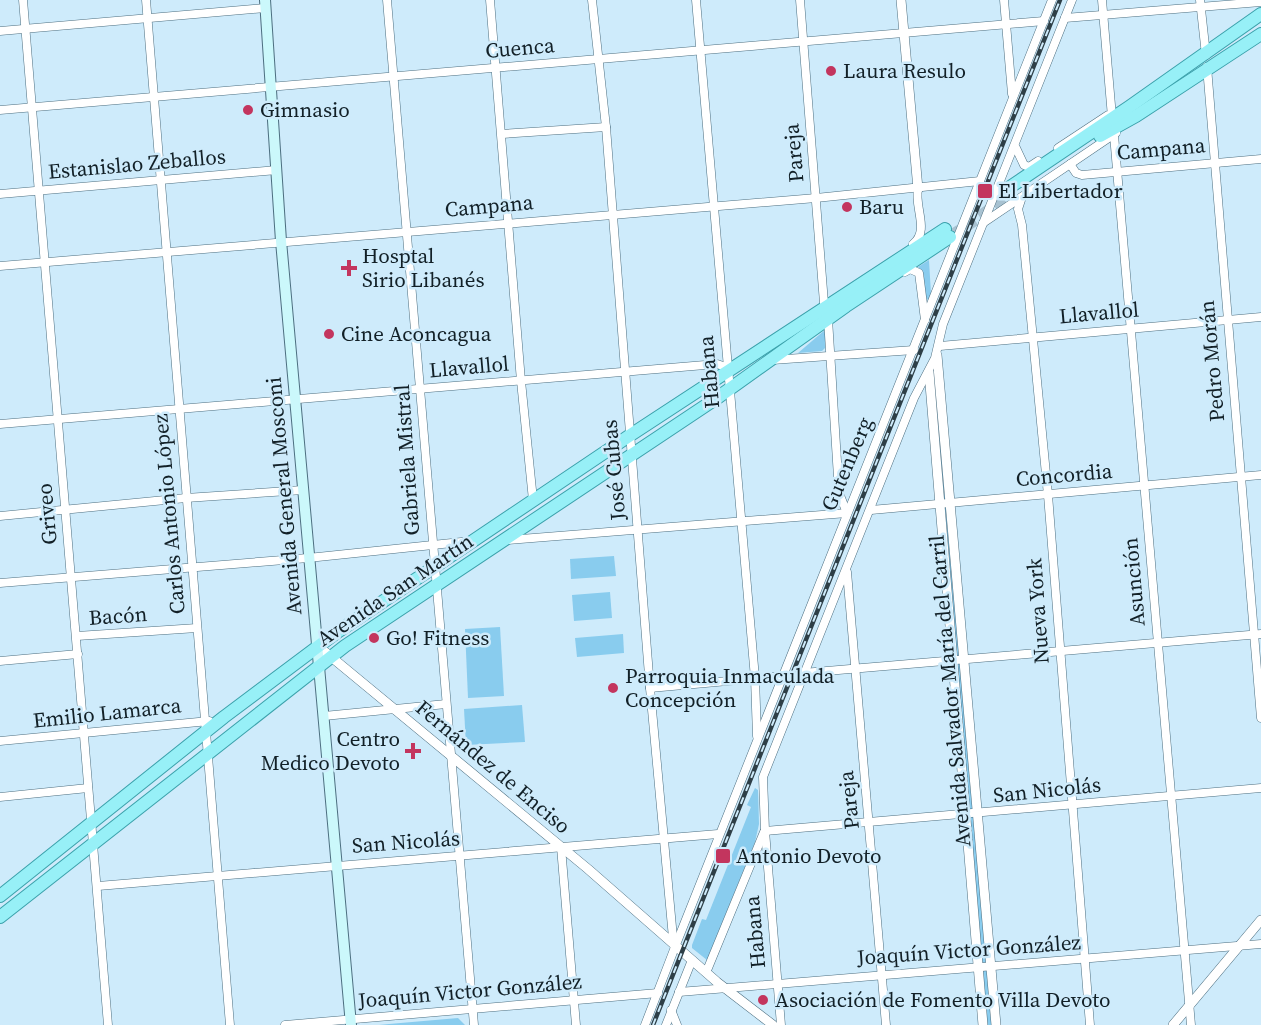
<svg xmlns="http://www.w3.org/2000/svg" width="1261" height="1025" font-family="'Source Serif 4',serif">
<style>
.green{fill:#89ccee}
.lines{fill:none;stroke-linecap:round;stroke-linejoin:round}
.primary-tunnel{stroke:#a8c2d1;stroke-width:12;stroke-dasharray:12 6;stroke-linecap:butt}
.minor-casing{stroke:#4d6f80;stroke-width:9}
.tertiary-casing{stroke:#4d6f80;stroke-width:10}
.secondary-casing{stroke:#4d6f80;stroke-width:12}
.primary-casing{stroke:#3ba1ab;stroke-width:14}
.minor{stroke:#fff;stroke-width:8}
.tertiary{stroke:#fff;stroke-width:9}
.secondary{stroke:#cbf8fb;stroke-width:10}
.primary{stroke:#97f0f7;stroke-width:12}
.rail-casing{stroke:#2e3f47;stroke-width:4.5}
.rail{stroke:#ceebfb;stroke-width:2;stroke-dasharray:7;stroke-linecap:butt}
.poi-dot{fill:#c3355e;stroke:#ceebfb;stroke-width:2}
.labels{text-anchor:middle;stroke-width:5;stroke-linejoin:round;paint-order:stroke}
.street-label{font-size:21px;fill:#122027;stroke:#ceebfb}
.poi-label{font-size:21px;fill:#122027;stroke:#ceebfb;text-anchor:start}
</style>
<rect width="100%" height="100%" fill="#ceebfb"/>
<!-- green -->
<g class="green">
<path d="M929 260 931 294 928 300 925 298 923 272 918 267Z"/>
<path d="M826 329 825 348 822 351 798 353Z"/>
<path d="M942 399 996 1025H983L931 400Z"/>
<path d="M614 556 616 576 571 579 570 559Z"/>
<path d="M610 592 612 618 574 621 572 595Z"/>
<path d="M500 627 504 696 468 698 465 629Z"/>
<path d="M623 634 624 653 577 657 575 638Z"/>
<path d="M522 705 525 742 466 745 464 709Z"/>
<path d="M755 788 758 790 759 824 755 842 707 960 692 948V945L702 919 706 920 751 807 747 805Z"/>
<path d="M458 1018 465 1025H379L389 1024Z"/>
</g>
<g class="lines">
<!-- primary-tunnel -->
<path class="primary-tunnel" d="M950 237 1011 195"/>
<defs>
<g id="minor">
<path d="M23 0 108 1025"/>
<path d="M146 0 230 1025"/>
<path d="M387 0 474 1025"/>
<path d="M490 0 521 381 533 500"/>
<path d="M592 0 606 127 650 688 673 938"/>
<path d="M696 0 755 678 757 736"/>
<path d="M800 0 824 303"/>
<path d="M1004 0 1012 94"/>
<path d="M1200 0 1206 55"/>
<path d="M1065 18 1261 2"/>
<path d="M0 31 265 8"/>
<path d="M1207 67 1261 718"/>
<path d="M0 110 1044 21"/>
<path d="M502 134 606 127"/>
<path d="M1114 135 1191 1025"/>
<path d="M1016 148 1024 165 1029 167 1038 161"/>
<path d="M1058 148 1108 115 1112 117 1102 0"/>
<path d="M1070 164 1076 173 1082 175 1261 159"/>
<path d="M0 194 277 170"/>
<path d="M1022 197 1018 209 1022 225 1048 495 1090 1025"/>
<path d="M983 223 1116 133"/>
<path d="M913 244C930 231 914 207 918 189"/>
<path d="M0 266 816 198 980 181"/>
<path d="M905 272 910 269 919 273 925 320"/>
<path d="M828 319 839 493 847 513"/>
<path d="M940 346 1261 317"/>
<path d="M772 360 914 350"/>
<path d="M0 424 717 364 726 367"/>
<path d="M871 510 1261 475"/>
<path d="M0 516 186 498 303 490"/>
<path d="M507 540 847 513"/>
<path d="M847 572 886 1025"/>
<path d="M0 583 308 558 471 541"/>
<path d="M77 636 197 628"/>
<path d="M0 661 78 654"/>
<path d="M803 673 1261 634"/>
<path d="M650 688 783 676"/>
<path d="M324 716 446 704"/>
<path d="M0 741 209 721"/>
<path d="M0 797 88 788"/>
<path d="M765 831 1261 788"/>
<path d="M561 847 576 1025"/>
<path d="M98 886 718 834"/>
<path d="M677 942 1052 0"/>
<path d="M708 968 764 832"/>
<path d="M679 992 1261 944"/>
<path d="M671 1010 677 1025"/>
<path d="M285 1025 658 993"/>
<path d="M645 1025 675 947"/>
<path d="M666 1025 692 960"/>
<path d="M781 1025 765 831 763 777 914 398 935 358 943 324 1072 0"/>
</g>
<g id="tertiary">
<path d="M901 0 918 189"/>
<path d="M937 355 996 1025"/>
<path d="M929 372 983 1025"/>
<path d="M318 646 588 869 717 982 773 1025"/>
<path d="M1173 1025 1261 920"/>
</g>
<path id="secondary" d="M265 0 281 241 351 1025"/>
<g id="primary">
<path d="M1100 136 1136 116 1261 34"/>
<path d="M1007 189 1129 107 1261 14"/>
<path d="M0 896 224 717 336 633 629 436 945 229"/>
<path d="M0 917 345 646 717 398 846 306 950 237"/>
</g>
</defs>
<!-- minor casing -->
<use href="#minor" class="minor-casing"/>
<!-- tertiary casing -->
<use href="#tertiary" class="tertiary-casing"/>
<!-- secondary casing -->
<use href="#secondary" class="secondary-casing"/>
<!-- primary casing -->
<use href="#primary" class="primary-casing"/>
<!-- minor -->
<use href="#minor" class="minor"/>
<!-- tertiary -->
<use href="#tertiary" class="tertiary"/>
<!-- secondary -->
<use href="#secondary" class="secondary"/>
<!-- primary -->
<use href="#primary" class="primary"/>
<defs>
<path id="rail" d="M653 1025 1060 0"/>
</defs>
<!-- rail casing -->
<use href="#rail" class="rail-casing"/>
<!-- rail -->
<use href="#rail" class="rail"/>
</g>
<!-- markers -->
<g class="poi-dot">
<circle cx="831" cy="71" r="6"/>
<circle cx="248" cy="110" r="6"/>
<rect x="977" y="183" width="16" height="16" rx="3"/>
<circle cx="847" cy="207" r="6"/>
<path d="M346 259h6v6h6v6h-6v6h-6v-6h-6v-6h6z"/>
<circle cx="329" cy="334" r="6"/>
<circle cx="374" cy="638" r="6"/>
<circle cx="613" cy="688" r="6"/>
<path d="M410 742h6v6h6v6h-6v6h-6v-6h-6v-6h6z"/>
<rect x="715" y="848" width="16" height="16" rx="3"/>
<circle cx="763" cy="1000" r="6"/>
</g>
<g class="labels">
<!-- street labels -->
<g class="street-label">
<text transform="translate(520 48) rotate(-5)" y="7">Cuenca</text>
<text transform="translate(1161 149) rotate(-5)" y="7">Campana</text>
<text transform="translate(794 153) rotate(-95)" y="7">Pareja</text>
<text transform="translate(137 164) rotate(-5)" y="7">Estanislao Zeballos</text>
<text transform="translate(489 206) rotate(-5)" y="7">Campana</text>
<text transform="translate(1099 313) rotate(-5)" y="7">Llavallol</text>
<text transform="translate(1212 361) rotate(-95)" y="7">Pedro Morán</text>
<text transform="translate(469 367) rotate(-5)" y="7">Llavallol</text>
<text transform="translate(709 372) rotate(-95)" y="7">Habana</text>
<text transform="translate(407 460) rotate(-94)" y="7">Gabriela Mistral</text>
<text transform="translate(847 464) rotate(-67)" y="7">Gutenberg</text>
<text transform="translate(614 470) rotate(-95)" y="7">José Cubas</text>
<text transform="translate(1064 475) rotate(-5)" y="7">Concordia</text>
<text transform="translate(284 496) rotate(-95)" y="7">Avenida General Mosconi</text>
<text transform="translate(47 514) rotate(-95)" y="7">Griveo</text>
<text transform="translate(169 514) rotate(-95)" y="7">Carlos Antonio López</text>
<text transform="translate(1134 582) rotate(-95)" y="7">Asunción</text>
<text transform="translate(395 590) rotate(-34)" y="7">Avenida San Martín</text>
<text transform="translate(1038 611) rotate(-94)" y="7">Nueva York</text>
<text transform="translate(118 616) rotate(-4)" y="7">Bacón</text>
<text transform="translate(950 691) rotate(-95)" y="7">Avenida Salvador María del Carril</text>
<text transform="translate(107 713) rotate(-6)" y="7">Emilio Lamarca</text>
<text transform="translate(493 767) rotate(40)" y="7">Fernández de Enciso</text>
<text transform="translate(1047 790) rotate(-6)" y="7">San Nicolás</text>
<text transform="translate(849 800) rotate(-96)" y="7">Pareja</text>
<text transform="translate(406 842) rotate(-4)" y="7">San Nicolás</text>
<text transform="translate(755 932) rotate(-95)" y="7">Habana</text>
<text transform="translate(969 950) rotate(-4)" y="7">Joaquín Victor González</text>
<text transform="translate(470 991) rotate(-5)" y="7">Joaquín Victor González</text>
</g>
<!-- poi labels -->
<g class="poi-label">
<text x="843" y="78">Laura Resulo</text>
<text x="260" y="117">Gimnasio</text>
<text x="998" y="198">El Libertador</text>
<text x="859" y="214">Baru</text>
<text x="362" y="263">Hosptal<tspan x="362" dy="24">Sirio Libanés</tspan></text>
<text x="341" y="341">Cine Aconcagua</text>
<text x="386" y="645">Go! Fitness</text>
<text x="625" y="683">Parroquia Inmaculada<tspan x="625" dy="24">Concepción</tspan></text>
<text x="400" y="746" text-anchor="end">Centro<tspan x="400" dy="24">Medico Devoto</tspan></text>
<text x="736" y="863">Antonio Devoto</text>
<text x="775" y="1007">Asociación de Fomento Villa Devoto</text>
</g>
</g>
</svg>
